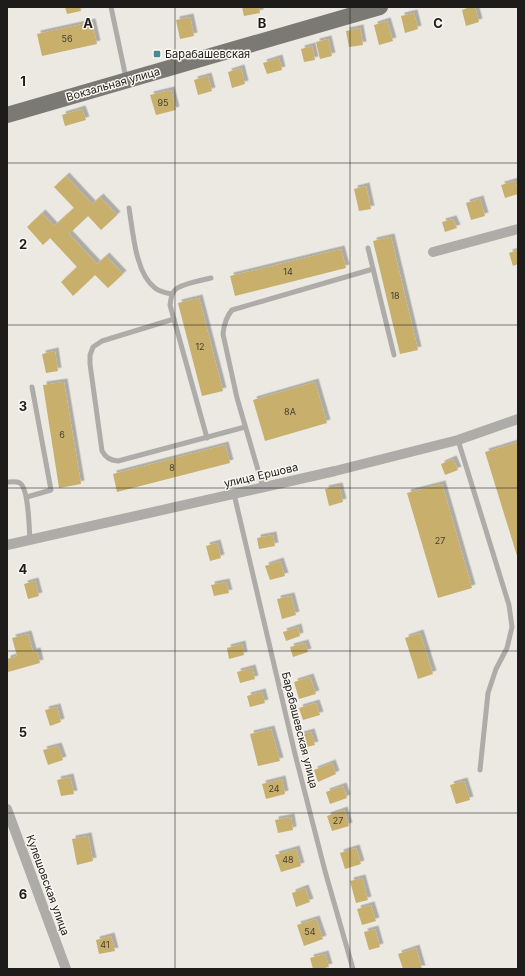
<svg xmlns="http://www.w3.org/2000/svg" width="525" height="976" font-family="Inter,sans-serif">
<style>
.building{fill:#c9af6c;filter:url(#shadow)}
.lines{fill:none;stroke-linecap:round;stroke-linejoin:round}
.lane{stroke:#adaca9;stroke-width:5}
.street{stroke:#adaca9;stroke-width:10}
.primary{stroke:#7b7974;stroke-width:16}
.grid{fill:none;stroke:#1d1c1a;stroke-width:1;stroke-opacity:0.55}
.poi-dot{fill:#48889b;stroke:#f9f6f0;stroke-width:1.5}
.labels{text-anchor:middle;stroke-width:3;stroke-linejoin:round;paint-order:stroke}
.number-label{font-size:9px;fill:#48412e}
.poi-label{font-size:11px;fill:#1d1c1a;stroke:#f9f6f0;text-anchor:start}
.street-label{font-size:11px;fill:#1d1c1a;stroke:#f9f6f0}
.grid-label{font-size:13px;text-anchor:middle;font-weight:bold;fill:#1d1c1a;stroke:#f9f6f0;stroke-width:3;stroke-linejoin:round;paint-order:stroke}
</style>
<defs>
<filter id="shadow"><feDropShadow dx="3.5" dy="-3.5" stdDeviation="0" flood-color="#0004"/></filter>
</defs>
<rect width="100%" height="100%" fill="#ebe9e2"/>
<!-- building -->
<g class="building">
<path d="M65 7H80L81 11 67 14Z"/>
<path d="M242 7H259L260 13 244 16Z"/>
<path d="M471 7H475L479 22 466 26 462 10Z"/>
<path d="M414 13 418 29 405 33 401 16Z"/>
<path d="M190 17 194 36 180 39 176 20Z"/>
<path d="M387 21 393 41 379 45 374 25Z"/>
<path d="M92 22 97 44 42 56 37 34Z"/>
<path d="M360 28 363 45 349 47 346 31Z"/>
<path d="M328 39 332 56 320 59 316 42Z"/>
<path d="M312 46 315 60 304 62 301 49Z"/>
<path d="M279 58 282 70 267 74 263 63Z"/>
<path d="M241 68 245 84 232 88 228 72Z"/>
<path d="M208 76 212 91 198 95 194 80Z"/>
<path d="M171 90 176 110 156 115 150 95Z"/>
<path d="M82 109 86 120 65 126 62 115Z"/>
<path d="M66 176 92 204 100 197 117 215 101 230 88 216 69 234 97 264 106 256 123 274 108 288 95 275 73 296 61 282 77 267 50 238 43 245 27 227 42 213 54 226 74 208 54 187Z"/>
<path d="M515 181 518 191V194L505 198 501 185Z"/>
<path d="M366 186 371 209 359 211 354 189Z"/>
<path d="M480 199 485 216 471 220 466 203Z"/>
<path d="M453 219 457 228 445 232 442 222Z"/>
<path d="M391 237 418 350 400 354 373 241Z"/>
<path d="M341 249 346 268 235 296 230 276Z"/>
<path d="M518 250V264L513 266 509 253Z"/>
<path d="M199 298 223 391 202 396 178 303Z"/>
<path d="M55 351 58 371 46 373 42 354Z"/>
<path d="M64 382 81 484 59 488 43 385Z"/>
<path d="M315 382 327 423 265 441 253 400Z"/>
<path d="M518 442V469L517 470 518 473V559L485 452Z"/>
<path d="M225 445 230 463 117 492 113 474Z"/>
<path d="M453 459 458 470 445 475 441 464Z"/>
<path d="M442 484 472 588 438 598 407 493Z"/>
<path d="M339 486 343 502 329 506 325 489Z"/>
<path d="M273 535 275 546 259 549 257 538Z"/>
<path d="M217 543 221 558 210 561 206 546Z"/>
<path d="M280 561 285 576 270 580 265 566Z"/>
<path d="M35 581 39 596 28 599 24 584Z"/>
<path d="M226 582 229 593 214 596 211 585Z"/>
<path d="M291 596 296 615 282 619 277 599Z"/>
<path d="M298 627 300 636 286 641 283 632Z"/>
<path d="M420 633 433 674 418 679 405 638Z"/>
<path d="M28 634 33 652 37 651 40 663 8 672 7 668V659L17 656 12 638Z"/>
<path d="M305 643 308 652 293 657 290 647Z"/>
<path d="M242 644 244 655 229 659 227 648Z"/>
<path d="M252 668 255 679 240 683 237 672Z"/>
<path d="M310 677 316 694 299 699 294 682Z"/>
<path d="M262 692 265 703 250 707 247 696Z"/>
<path d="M316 703 320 715 303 720 299 708Z"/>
<path d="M57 707 61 722 50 726 45 710Z"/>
<path d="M271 729 280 761 258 766 250 734Z"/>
<path d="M311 732 315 745 303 748 300 735Z"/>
<path d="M58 746 63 760 48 765 43 750Z"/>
<path d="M332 763 336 774 318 782 314 770Z"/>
<path d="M70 777 74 794 61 796 57 780Z"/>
<path d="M282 779 285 794 266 799 262 784Z"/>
<path d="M464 781 470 800 456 804 450 785Z"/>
<path d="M343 786 347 798 330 804 326 792Z"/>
<path d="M344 810 349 826 332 831 327 816Z"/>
<path d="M291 817 293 830 278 833 275 820Z"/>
<path d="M88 836 93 861 77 865 72 839Z"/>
<path d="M356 848 361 864 345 869 340 853Z"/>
<path d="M296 849 301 866 281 872 275 855Z"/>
<path d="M362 878 368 900 356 903 350 881Z"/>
<path d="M305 888 310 902 296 907 292 893Z"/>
<path d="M371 905 376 921 362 925 357 909Z"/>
<path d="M316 919 323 939 304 946 297 925Z"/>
<path d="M375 929 380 947 369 950 364 932Z"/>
<path d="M111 936 115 951 99 954 96 940Z"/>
<path d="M416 948 422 969H403L398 954Z"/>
<path d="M325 954 329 967 321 969H313L310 958Z"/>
</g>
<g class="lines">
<!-- lane -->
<g class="lane">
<path d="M111 7 126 78"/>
<path d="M129 208C133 231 135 273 155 288 160 292 166 293 172 294"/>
<path d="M368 248 394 355"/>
<path d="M174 319 102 341 93 347 90 355V364L102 451C106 458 110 460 118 461L245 427"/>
<path d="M207 438 170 305C171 300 171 294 175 290 180 284 203 280 211 278"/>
<path d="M458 440 509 605 512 627 507 648 496 669 488 693 480 770"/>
<path d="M7 482C11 482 16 481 20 483 29 489 29 529 30 540"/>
<path d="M263 487 237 398 223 334C224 324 226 317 232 310L373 269"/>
<path d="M234 494 295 754 325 871 353 969"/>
<path d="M27 497 51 490 32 387"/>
</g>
<!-- street -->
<g class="street">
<path d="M433 252 518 229"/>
<path d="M7 545 335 471 458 440 518 419"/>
<path d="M7 809 66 969"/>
</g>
<!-- primary -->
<path class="primary" d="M7 115 380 7"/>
</g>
<!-- grid -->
<path class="grid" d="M175 7V969M350 7V969M7 163H518M7 325H518M7 488H518M7 651H518M7 813H518"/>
<!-- markers -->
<rect class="poi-dot" x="153" y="50" width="8" height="8" rx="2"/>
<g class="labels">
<!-- number labels -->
<g class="number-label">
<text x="67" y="42">56</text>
<text x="163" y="106">95</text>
<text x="288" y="275">14</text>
<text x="395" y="299">18</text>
<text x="200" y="350">12</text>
<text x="290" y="415">8А</text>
<text x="62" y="438">6</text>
<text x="172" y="471">8</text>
<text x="440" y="544">27</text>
<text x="274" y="792">24</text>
<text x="338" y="824">27</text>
<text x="288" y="863">48</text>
<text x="310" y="935">54</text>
<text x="105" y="948">41</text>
</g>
<!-- poi labels -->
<g class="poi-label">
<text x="165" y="58">Барабашевская</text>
</g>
<!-- street labels -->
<g class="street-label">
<text transform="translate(113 84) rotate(-16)" y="4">Вокзальная улица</text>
<text transform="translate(261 475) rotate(-13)" y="4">улица Ершова</text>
<text transform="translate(300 730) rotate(76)" y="4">Барабашевская улица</text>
<text transform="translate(48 885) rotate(70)" y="4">Кулешовская улица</text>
</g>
</g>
<g class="grid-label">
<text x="88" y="28">A</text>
<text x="262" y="28">B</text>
<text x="438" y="28">C</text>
<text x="23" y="86">1</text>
<text x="23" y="249">2</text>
<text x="23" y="411">3</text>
<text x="23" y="574">4</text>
<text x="23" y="737">5</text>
<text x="23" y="899">6</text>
</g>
<!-- border -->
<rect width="525" height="976" fill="none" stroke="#1d1c1a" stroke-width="16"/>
</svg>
